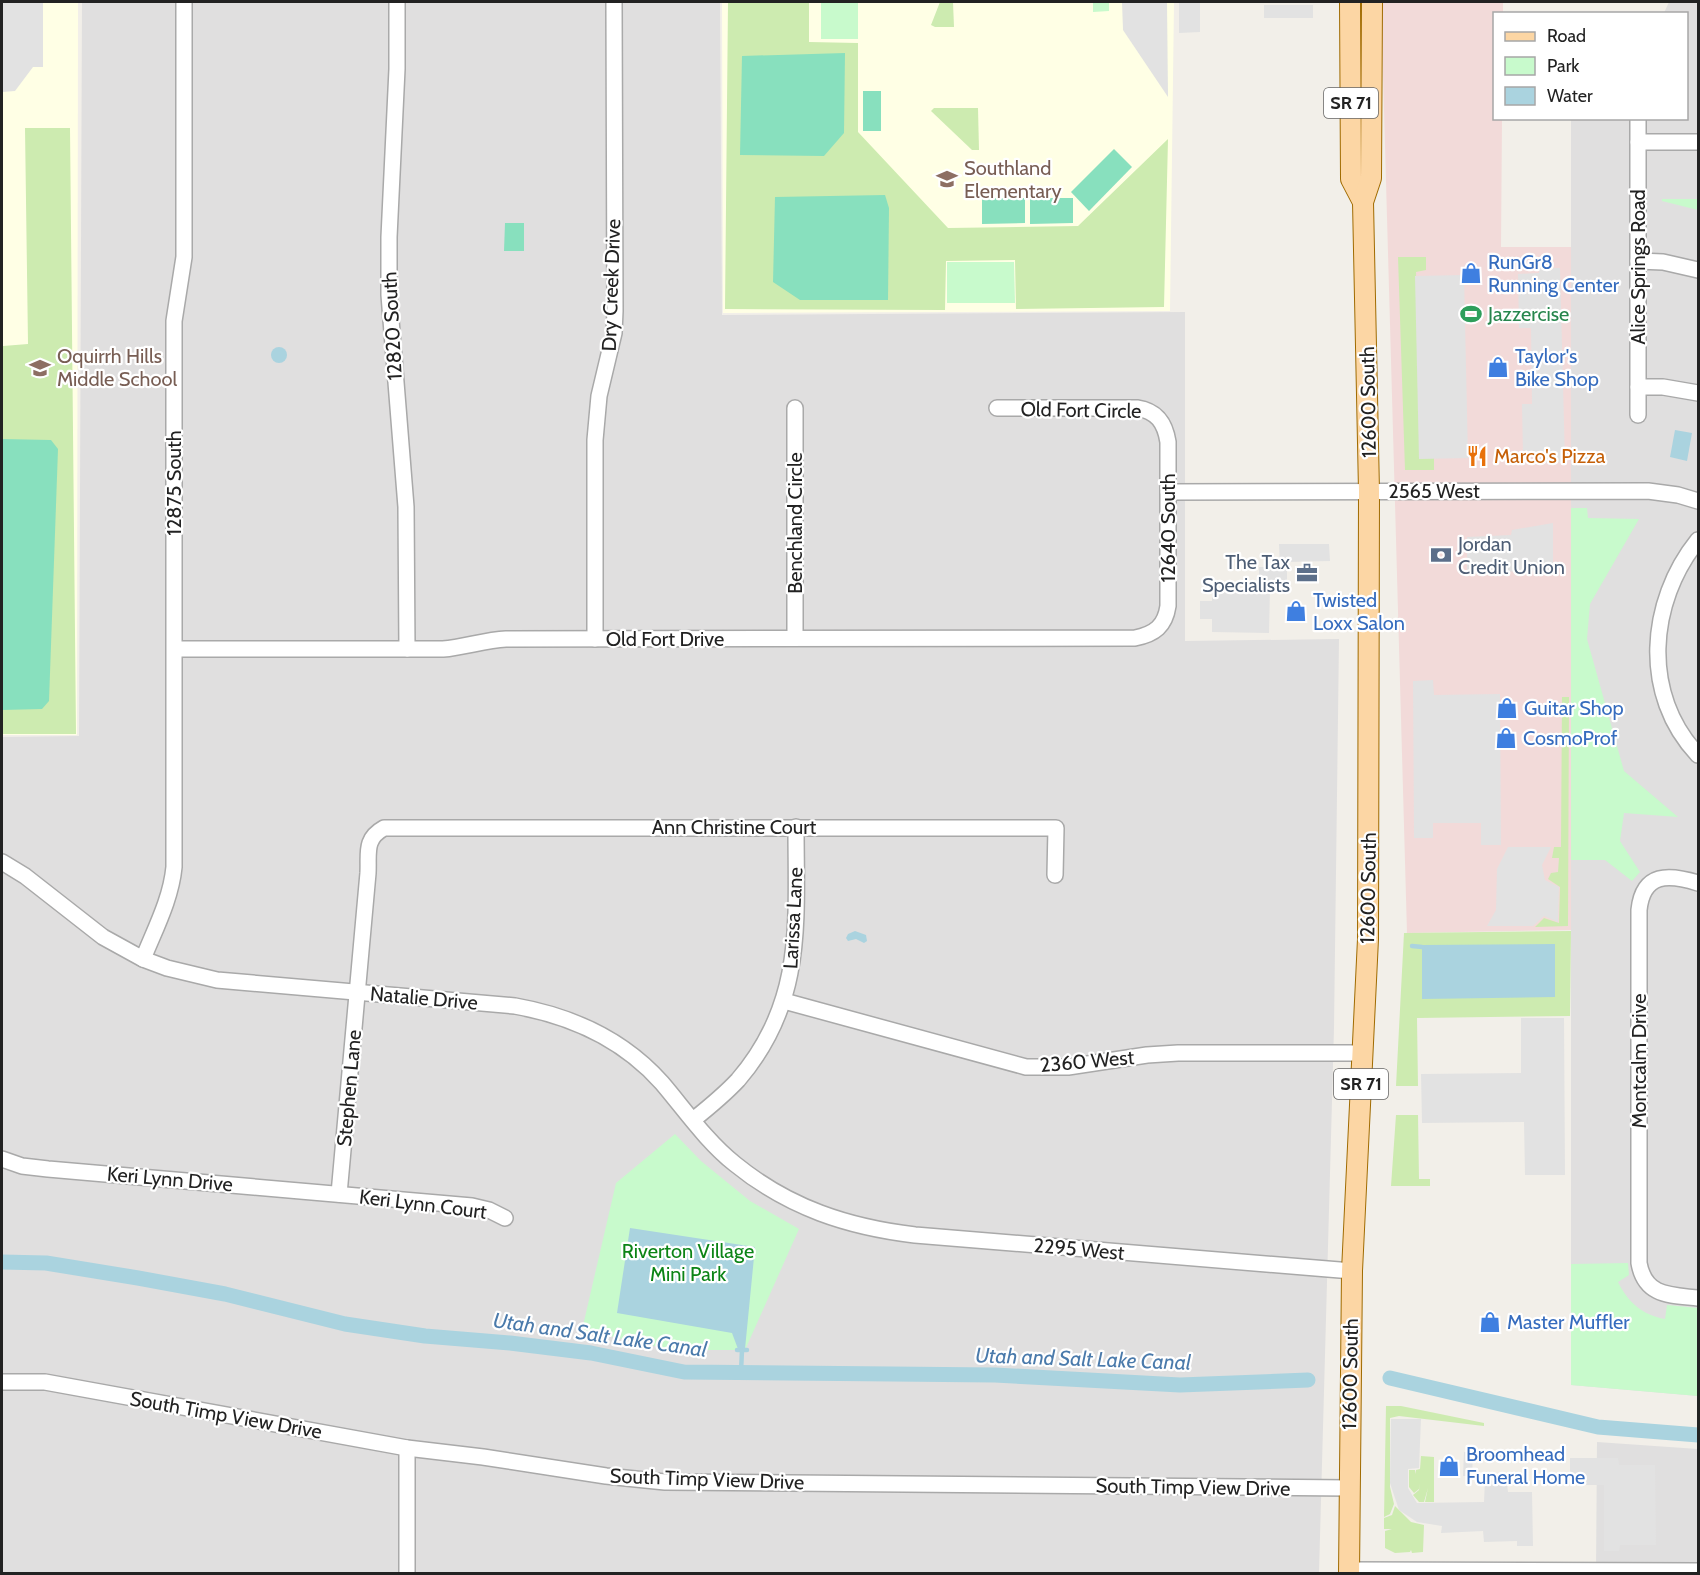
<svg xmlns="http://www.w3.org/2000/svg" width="1700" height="1575" font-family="Cabin,sans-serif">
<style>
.residential{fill:#e0dfdf}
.commercial{fill:#f2dad9}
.education{fill:#ffffe5}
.grass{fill:#cdebb0}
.park{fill:#c8facc}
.pitch{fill:#88e0be}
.parking{fill:#e2e2e2}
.water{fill:#aad3df}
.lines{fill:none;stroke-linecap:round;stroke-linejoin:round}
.stream{stroke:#aad3df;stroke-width:4.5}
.canal{stroke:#aad3df;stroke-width:15}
.minor-casing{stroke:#a9a9a9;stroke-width:18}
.major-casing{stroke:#a06b00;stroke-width:22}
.minor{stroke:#fff;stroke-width:15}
.major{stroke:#fcd6a4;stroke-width:20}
.labels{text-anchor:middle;stroke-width:4.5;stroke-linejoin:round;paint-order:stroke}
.shield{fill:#fff;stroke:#646464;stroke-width:1.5}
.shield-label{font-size:18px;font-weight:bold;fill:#222}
.education-label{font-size:20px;fill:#785e54;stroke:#fff;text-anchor:start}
.shop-label{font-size:20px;fill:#366cbe;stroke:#fff;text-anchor:start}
.street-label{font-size:20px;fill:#222;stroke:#fff}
.leisure-label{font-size:20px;fill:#27864d;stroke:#fff;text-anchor:start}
.food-label{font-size:20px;fill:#c56008;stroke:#fff;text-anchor:start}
.service-label{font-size:20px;fill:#4e5e75;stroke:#fff;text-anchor:start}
.park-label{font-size:20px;fill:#0c8416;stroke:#fff}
.water-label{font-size:21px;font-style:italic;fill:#4a7aab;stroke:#fff}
</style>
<rect width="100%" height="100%" fill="#f2efe9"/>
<!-- residential -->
<g class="residential">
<path d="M82 2H720L722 315 1185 312V641L1339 639 1334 1028 1319 1573H2V737L79 736Z"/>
<path d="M1669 2H1698V1396L1571 1385V119L1686 118V14L1664 13Z"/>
<path d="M1597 1442 1698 1449V1573L1596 1574Z"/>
</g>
<!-- commercial -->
<path class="commercial" d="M1381 2H1503V13L1494 14V118L1502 119 1501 247H1571V930L1407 933Z"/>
<!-- education -->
<g class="education">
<path d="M2 2H78L77 735H2Z"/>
<path d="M722 2H1174L1170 311 723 313Z"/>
</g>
<!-- grass -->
<g class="grass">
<path d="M728 2H809V42L858 43V132L948 228 1078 226 1168 139 1164 307 1016 309 1015 260 946 261 945 310 725 309Z"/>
<path d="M940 2H953L954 27H935L931 25Z"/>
<path d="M934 108H978L979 150H972L931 111Z"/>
<path d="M25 128H70L76 734H2L3 346 28 344Z"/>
<path d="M1398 257H1426V270L1416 272 1422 456 1434 457V470H1405Z"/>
<path d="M1562 697H1569L1568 926 1535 927 1544 918 1559 923 1560 887 1548 879 1551 873 1558 872 1559 858H1552L1554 847H1561Z"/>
<path d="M1571 931 1570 1016 1417 1018 1418 1086H1396L1404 933Z"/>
<path d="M1396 1115H1418L1419 1179H1430V1186H1391Z"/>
<path d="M1386 1406H1401L1484 1423V1426L1399 1416 1390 1418V1487L1394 1504 1390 1514 1384 1517Z"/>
<path d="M1421 1456 1434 1457V1502H1425L1428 1488 1424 1502H1419L1413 1495 1419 1490 1420 1483 1419 1489 1414 1493 1409 1487V1470H1415L1416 1474V1470L1420 1469Z"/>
<path d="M1395 1506 1411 1522 1424 1525 1423 1552 1412 1553 1411 1550 1410 1552 1395 1553 1385 1548V1531L1392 1529H1384V1518L1392 1515Z"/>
</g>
<!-- park -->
<g class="park">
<rect x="821" y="2" width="37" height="37"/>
<path d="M1093 2H1109V11L1093 12Z"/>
<path d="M1662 199H1698V210L1662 201Z"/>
<path d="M947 262H1014L1015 303H947Z"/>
<path d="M1571 508H1587L1588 518 1639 519 1590 604 1587 639 1624 771 1678 817 1624 813 1620 841 1640 872 1632 881 1605 860H1571Z"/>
<path d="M675 1134 701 1161 750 1201 799 1229 745 1350H673L582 1330 616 1183Z"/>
<path d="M1628 1263 1629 1275 1618 1282C1628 1302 1642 1315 1665 1319L1667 1305 1698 1308V1396L1571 1385V1264Z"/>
</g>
<!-- pitch -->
<g class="pitch">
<path d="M845 53 844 133 824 156 740 155 742 56Z"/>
<rect x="863" y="91" width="18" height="40"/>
<path d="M1114 149 1132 167 1089 211 1071 192Z"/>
<path d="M885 195 889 208 888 300H800L773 282 775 197Z"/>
<path d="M982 198H1025V223L982 224Z"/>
<path d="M1030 198H1073V223L1030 224Z"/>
<path d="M505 223H524V251H504Z"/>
<path d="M2 439 51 440 58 449 49 701 42 709 2 710Z"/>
</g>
<!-- parking -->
<g class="parking">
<path d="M2 2H43V67H33L15 91 2 92Z"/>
<path d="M1122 2H1167L1168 97 1123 30Z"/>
<path d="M1179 2H1200V32L1179 33Z"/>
<rect x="1264" y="5" width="49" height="13"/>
<path d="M1539 268H1560L1565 462 1541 463 1540 456 1523 457 1522 404H1532L1531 328H1519L1518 274 1539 273Z"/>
<path d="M1464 275 1468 458 1419 459 1415 276Z"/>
<path d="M1553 523V571L1467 572V537L1511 535 1512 530Z"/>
<path d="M1279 544H1329L1330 561 1287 562V582L1259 583V567H1280Z"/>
<path d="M1212 588 1270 589 1269 633 1212 632V619H1200V601H1212Z"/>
<path d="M1433 680 1434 695 1500 694 1501 845H1481V823H1433V838H1414L1413 681Z"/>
<path d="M1508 847H1551L1542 865 1545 880 1559 887 1558 922 1544 916 1533 926H1487L1496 910 1497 869Z"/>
<path d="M1521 1018H1564L1565 1175H1525L1524 1122 1422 1123 1421 1074 1521 1073Z"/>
<path d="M1391 1419H1421L1419 1468 1408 1469V1488L1417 1503 1484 1502 1485 1479 1507 1484 1508 1492H1532L1533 1546H1517V1541L1484 1542 1483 1531 1441 1533 1442 1526 1417 1522 1399 1510 1390 1483Z"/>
<path d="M1464 1452H1473L1472 1476H1463Z"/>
<path d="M1570 1458H1618L1619 1465H1655L1656 1545H1620L1619 1551H1604V1485H1570Z"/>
</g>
<!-- water -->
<g class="water">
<circle cx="279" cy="355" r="8"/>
<path d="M1675 430 1692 433 1687 461 1670 457Z"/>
<path d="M855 931 866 935 867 941 864 943 856 939 848 941 846 938 848 934Z"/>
<path d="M1555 944V997L1422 999V945Z"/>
<path d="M630 1228 755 1247 745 1349H738L732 1333 617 1313Z"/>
</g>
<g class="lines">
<!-- stream -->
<g class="stream">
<path d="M1412 946 1422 947"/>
<path d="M737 1350H747"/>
<path d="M741 1372 742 1350"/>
</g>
<!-- canal -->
<g class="canal">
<path d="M2 1262 46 1263 138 1278 225 1294 345 1324 425 1336 510 1343 591 1353 684 1372 995 1375 1180 1385 1308 1380"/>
<path d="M1390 1378 1598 1427 1698 1435"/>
</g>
<defs>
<g id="minor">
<path d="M397 2V69L389 237V295L406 507 407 649"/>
<path d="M1638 142H1698"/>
<path d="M1638 261 1663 262 1698 270"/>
<path d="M1638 387H1663L1698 393"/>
<path d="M795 408V638"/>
<path d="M1638 415V118"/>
<path d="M1168 492 1648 491 1678 495 1698 501"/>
<path d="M1698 540C1648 602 1641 695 1698 755"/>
<path d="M595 639V440L599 396 614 333 615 311 614 2"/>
<path d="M175 649H443C465 647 485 640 506 639L1135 638C1155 634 1165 626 1168 606V442C1165 423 1157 411 1137 408H997"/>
<path d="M2 862 25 876 103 937 143 959 167 968 217 980 515 1006C571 1016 623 1039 662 1083 685 1110 707 1142 735 1164 789 1208 848 1227 915 1235L1352 1271"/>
<path d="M1698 883C1669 874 1643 872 1639 910V1263C1645 1297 1671 1295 1698 1298"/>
<path d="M143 959C155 929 171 899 174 867V321L184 257V2"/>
<path d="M784 1001 1026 1067H1068L1147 1055 1178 1053H1362"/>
<path d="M693 1120C708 1108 724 1095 738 1080 805 1002 796 922 796 827"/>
<path d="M2 1159 22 1166 48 1169 472 1206 489 1210 505 1218"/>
<path d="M339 1194 368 873C369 853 364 839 384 828H1056L1055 875"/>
<path d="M2 1382H45L407 1448 483 1457 606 1476 665 1482 1349 1488"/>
<path d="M1349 1570 1698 1571"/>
<path d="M407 1574V1448"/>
</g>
<g id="major">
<path d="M1350 2 1351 179 1363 202"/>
<path d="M1349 1574 1352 1271 1368 939 1369 491 1363 202 1371 178 1372 2"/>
</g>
</defs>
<!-- minor casing -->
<use href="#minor" class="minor-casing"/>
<!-- major casing -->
<use href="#major" class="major-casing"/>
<!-- minor -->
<use href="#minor" class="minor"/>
<!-- major -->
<use href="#major" class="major"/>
</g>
<!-- icons -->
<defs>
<symbol id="school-bare" viewBox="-9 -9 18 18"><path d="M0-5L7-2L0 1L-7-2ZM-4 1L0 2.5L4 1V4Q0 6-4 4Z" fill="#8d6e63" stroke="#fff" stroke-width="2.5" paint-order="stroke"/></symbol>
<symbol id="shop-bare" viewBox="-9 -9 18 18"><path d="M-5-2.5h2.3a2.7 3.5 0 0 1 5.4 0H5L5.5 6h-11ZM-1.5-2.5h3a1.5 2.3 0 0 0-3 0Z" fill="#3f7fe0" stroke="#fff" stroke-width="2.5" paint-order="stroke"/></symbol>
<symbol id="stadium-bare" viewBox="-9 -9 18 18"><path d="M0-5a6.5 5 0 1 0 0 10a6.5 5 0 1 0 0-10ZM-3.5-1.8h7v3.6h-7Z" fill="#2e9e5b" stroke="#fff" stroke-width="2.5" paint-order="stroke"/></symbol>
<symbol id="restaurant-bare" viewBox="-9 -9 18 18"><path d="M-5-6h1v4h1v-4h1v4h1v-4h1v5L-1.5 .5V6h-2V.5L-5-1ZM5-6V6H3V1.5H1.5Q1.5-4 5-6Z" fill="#e8710a" stroke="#fff" stroke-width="2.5" paint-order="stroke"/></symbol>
<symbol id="bank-bare" viewBox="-9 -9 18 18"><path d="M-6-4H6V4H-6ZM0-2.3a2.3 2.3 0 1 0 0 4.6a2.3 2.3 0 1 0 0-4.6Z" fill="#5c6f8a" stroke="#fff" stroke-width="2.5" paint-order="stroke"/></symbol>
<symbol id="office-bare" viewBox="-9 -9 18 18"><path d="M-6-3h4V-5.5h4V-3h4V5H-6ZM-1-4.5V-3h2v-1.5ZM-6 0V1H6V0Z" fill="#5c6f8a" stroke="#fff" stroke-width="2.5" paint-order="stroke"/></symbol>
</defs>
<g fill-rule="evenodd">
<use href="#school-bare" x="932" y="164" width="30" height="30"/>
<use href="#shop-bare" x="1456" y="258" width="30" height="30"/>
<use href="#stadium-bare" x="1456" y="299" width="30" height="30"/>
<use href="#shop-bare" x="1483" y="352" width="30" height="30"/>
<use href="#school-bare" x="25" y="353" width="30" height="30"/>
<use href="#restaurant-bare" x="1462" y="441" width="30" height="30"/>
<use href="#bank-bare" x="1426" y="540" width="30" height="30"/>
<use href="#office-bare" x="1292" y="558" width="30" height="30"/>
<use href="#shop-bare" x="1281" y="596" width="30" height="30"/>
<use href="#shop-bare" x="1492" y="693" width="30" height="30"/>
<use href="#shop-bare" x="1491" y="723" width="30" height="30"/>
<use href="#shop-bare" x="1475" y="1307" width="30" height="30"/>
<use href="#shop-bare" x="1434" y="1451" width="30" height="30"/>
</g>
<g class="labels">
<!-- shield labels -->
<g class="shield">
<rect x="1324" y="88" width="54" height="30" rx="4.5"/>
<rect x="1334" y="1069" width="54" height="30" rx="4.5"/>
</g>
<g class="shield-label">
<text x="1351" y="109">SR 71</text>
<text x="1361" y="1090">SR 71</text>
</g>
<!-- education labels -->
<g class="education-label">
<text x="964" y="175">Southland<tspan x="964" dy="23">Elementary</tspan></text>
<text x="57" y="363">Oquirrh Hills<tspan x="57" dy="23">Middle School</tspan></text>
</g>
<!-- shop labels -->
<g class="shop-label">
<text x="1488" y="269">RunGr8<tspan x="1488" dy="23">Running Center</tspan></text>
<text x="1515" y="363">Taylor's<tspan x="1515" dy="23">Bike Shop</tspan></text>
<text x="1313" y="607">Twisted<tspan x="1313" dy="23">Loxx Salon</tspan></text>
<text x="1524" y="715">Guitar Shop</text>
<text x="1523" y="745">CosmoProf</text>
<text x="1507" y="1329">Master Muffler</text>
<text x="1466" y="1461">Broomhead<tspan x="1466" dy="23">Funeral Home</tspan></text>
</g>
<!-- street labels -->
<g class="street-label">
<text transform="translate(1638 267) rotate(-90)" y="7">Alice Springs Road</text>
<text transform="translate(611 285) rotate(-88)" y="7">Dry Creek Drive</text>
<text transform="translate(392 326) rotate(-93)" y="7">12820 South</text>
<text transform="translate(1368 402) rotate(-91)" y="7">12600 South</text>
<text transform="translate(1081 410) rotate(1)" y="7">Old Fort Circle</text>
<text transform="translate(174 483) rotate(-90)" y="7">12875 South</text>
<text x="1434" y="498">2565 West</text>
<text transform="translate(795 523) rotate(-90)" y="7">Benchland Circle</text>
<text transform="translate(1168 528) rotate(-90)" y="7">12640 South</text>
<text x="665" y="646">Old Fort Drive</text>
<text x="734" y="834">Ann Christine Court</text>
<text transform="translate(1368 888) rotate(-89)" y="7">12600 South</text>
<text transform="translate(793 918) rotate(-87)" y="7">Larissa Lane</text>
<text transform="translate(424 998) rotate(5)" y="7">Natalie Drive</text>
<text transform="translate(1087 1061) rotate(-5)" y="7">2360 West</text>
<text transform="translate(1639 1061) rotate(-90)" y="7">Montcalm Drive</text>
<text transform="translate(349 1088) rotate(-85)" y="7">Stephen Lane</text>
<text transform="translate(170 1179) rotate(5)" y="7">Keri Lynn Drive</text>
<text transform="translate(423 1204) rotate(7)" y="7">Keri Lynn Court</text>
<text transform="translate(1079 1249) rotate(5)" y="7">2295 West</text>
<text transform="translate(1350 1374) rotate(-89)" y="7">12600 South</text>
<text transform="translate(226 1415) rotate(10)" y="7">South Timp View Drive</text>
<text transform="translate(707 1479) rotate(2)" y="7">South Timp View Drive</text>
<text transform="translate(1193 1487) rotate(1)" y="7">South Timp View Drive</text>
</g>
<!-- leisure labels -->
<g class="leisure-label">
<text x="1488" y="321">Jazzercise</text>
</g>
<!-- food labels -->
<g class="food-label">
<text x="1494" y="463">Marco's Pizza</text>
</g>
<!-- service labels -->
<g class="service-label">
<text x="1458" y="551">Jordan<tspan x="1458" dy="23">Credit Union</tspan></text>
<text x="1290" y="569" text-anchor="end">The Tax<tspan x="1290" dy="23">Specialists</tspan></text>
</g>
<!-- park labels -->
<g class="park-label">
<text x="688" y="1258">Riverton Village<tspan x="688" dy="23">Mini Park</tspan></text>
</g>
<!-- water labels -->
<g class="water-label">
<text transform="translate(600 1335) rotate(8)" y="7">Utah and Salt Lake Canal</text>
<text transform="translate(1083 1359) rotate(2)" y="7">Utah and Salt Lake Canal</text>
</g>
</g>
<!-- border -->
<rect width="1700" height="1575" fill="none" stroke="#222222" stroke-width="6"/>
<!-- legend -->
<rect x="1493" y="12" width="195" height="108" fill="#ffffff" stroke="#a7a7a7" stroke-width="1.5"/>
<rect x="1505" y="32" width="30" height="9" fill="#fcd6a4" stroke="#a7a7a7" stroke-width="1.5"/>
<text x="1547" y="42" font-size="18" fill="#222222">Road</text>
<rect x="1505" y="57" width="30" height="18" fill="#c8facc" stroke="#a7a7a7" stroke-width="1.5"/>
<text x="1547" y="72" font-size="18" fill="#222222">Park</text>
<rect x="1505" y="87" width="30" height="18" fill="#aad3df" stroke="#a7a7a7" stroke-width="1.5"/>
<text x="1547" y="102" font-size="18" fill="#222222">Water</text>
</svg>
